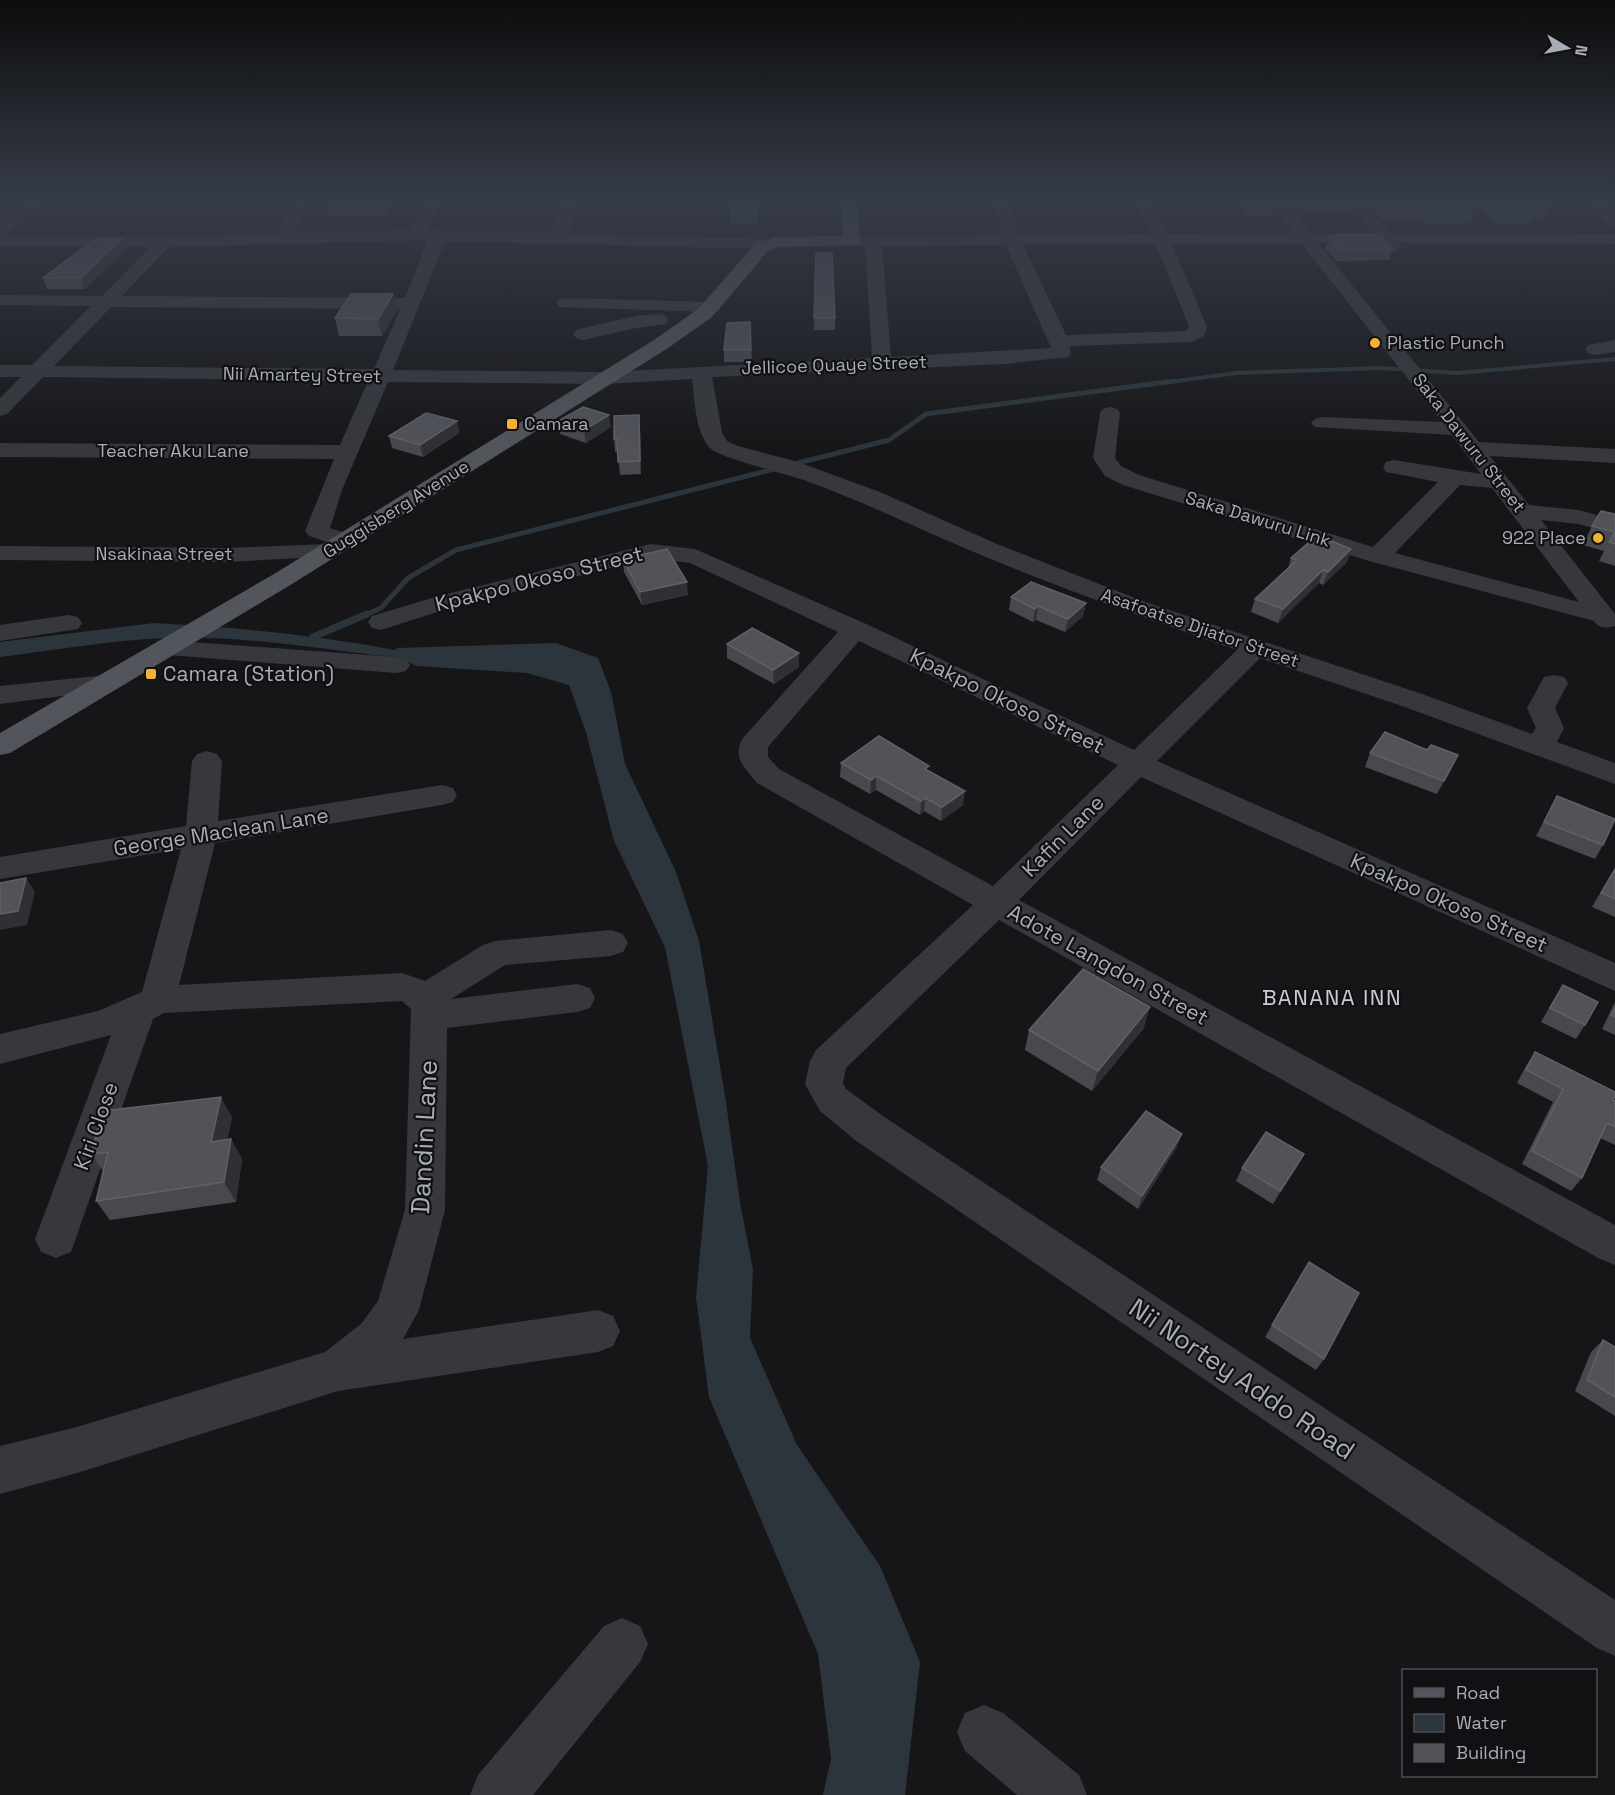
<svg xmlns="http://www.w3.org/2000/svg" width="1615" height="1795" font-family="'Space Grotesk',sans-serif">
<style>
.water{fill:#2c353c}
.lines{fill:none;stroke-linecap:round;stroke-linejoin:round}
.stream-far2{stroke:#2c353c;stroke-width:4}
.stream-far1{stroke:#2c353c;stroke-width:5}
.stream{stroke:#2c353c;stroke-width:7}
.minor{fill:#37383d;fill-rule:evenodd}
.major{fill:#53555c;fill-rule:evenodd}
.wall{fill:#47494d}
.shaded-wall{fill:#2f3033}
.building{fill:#525359;stroke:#5f6168;stroke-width:1.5}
.poi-dot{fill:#f2b134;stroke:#111113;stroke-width:2}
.labels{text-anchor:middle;stroke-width:4.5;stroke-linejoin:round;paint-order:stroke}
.far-poi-label{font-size:18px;fill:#a8adb8;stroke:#111113;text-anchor:start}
.far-street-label{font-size:18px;fill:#a8adb8;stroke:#111113}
.street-label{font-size:21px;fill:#a8adb8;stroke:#111113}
.poi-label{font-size:21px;fill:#a8adb8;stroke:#111113;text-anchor:start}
.neighbourhood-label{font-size:22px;letter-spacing:1.5px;fill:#c9ccd4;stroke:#111113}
.near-street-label{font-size:26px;fill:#a8adb8;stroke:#111113}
</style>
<rect width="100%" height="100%" fill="#161618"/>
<!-- water -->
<path class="water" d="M154 623C235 627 315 635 395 650L397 648 556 643 598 658 611 692 625 764 676 872 699 941 726 1102 740 1203 753 1269 750 1338 797 1445 880 1566 920 1662 905 1795H823L831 1759 818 1654 709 1397 696 1297 708 1166 665 947 614 841 586 732 569 685 527 673 416 666 401 658C325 650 245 635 168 638 112 640 56 650 0 657V642Z"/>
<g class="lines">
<!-- stream-far2 -->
<path class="stream-far2" d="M1162 383 1236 373 1380 368 1457 373 1615 359"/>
<!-- stream-far1 -->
<g class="stream-far1">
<path d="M790 465 889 440 926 414 1174 381"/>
<path d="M363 616 381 608 408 578 456 550 778 468"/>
</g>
<!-- stream -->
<path class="stream" d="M313 637 367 614"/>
<!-- minor -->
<g class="minor">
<path d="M29 201H47L4 236 164 237 276 234 295 201H311L292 233 410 230 427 201H443L427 230 551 233 564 201H580L568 234 769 239 777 244 769 249 445 241 393 370 605 372 872 358 865 246 846 245 844 241 846 237 1003 235 993 201H1009L1019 235 1151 234 1134 201H1150L1168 234 1293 233 1267 201H1283L1310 233H1373L1346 201H1363L1390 233 1615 234V244L1399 243 1402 247 1394 252 1388 251 1381 243H1318L1479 442 1615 449V463L1490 456 1529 505 1579 510 1615 520V534L1578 524 1541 520 1615 614V626C1607 628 1599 629 1594 621L1369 561 1123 485 1105 476 1093 458 1100 413 1103 409 1110 407 1117 409 1120 413 1115 458 1121 466 1139 475 1373 547 1438 482 1386 472 1383 467 1386 462 1394 460 1481 474 1452 435 1315 427 1311 423 1315 419 1322 417 1442 422 1301 243 1172 244 1207 327 1204 336 1191 342 1070 346 1071 353 1068 357 1005 364 712 377 722 432 727 441 738 446 798 462 880 492 997 544 1148 603 1422 694 1532 734 1536 728 1527 708 1544 677 1554 675 1564 677 1568 683 1555 708 1564 728 1557 742 1615 763V784L1402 706 1260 658 1157 761 1615 963V991L1141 777 1019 900 1615 1225V1265L1600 1259 999 920 846 1068 843 1083 846 1089 883 1116 1615 1600V1656L1597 1648 855 1140 820 1111 805 1084 810 1061 816 1050 973 905 757 783C746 769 731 757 743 738L838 632 690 563 651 558 453 607 381 630 372 628 368 622 372 616 435 597 651 544 695 549 864 623 1134 750 1237 650C1150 620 1065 590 981 555 923 531 867 503 809 482 791 475 719 458 710 448 695 431 695 401 692 379L605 384 388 382 342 490 330 528 354 536 357 541 354 546 345 548 309 536 305 531 334 459 0 457V443L340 445 368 381 43 377 7 414 0 416V398L21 377H0V365H32L91 306 0 305V295L102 296 150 247 0 246V224ZM428 240 405 298 122 296 169 247ZM1156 244 1189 327 1186 331 1066 335 1023 245ZM1006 245 1051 348 891 357 882 246ZM111 307 400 309 374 369 54 366ZM1460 485 1492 488 1579 602 1395 553ZM859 641 1118 765 993 886 779 769 768 757V747Z"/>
<path d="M1586 201H1603L1615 214V229L1609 227Z"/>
<path d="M565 298 712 302 718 303 721 307 718 311 712 312 559 307 556 303 559 299Z"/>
<path d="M659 314 666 316 668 320 666 324 636 328 583 340 576 338 573 334 576 330 583 328 636 316Z"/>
<path d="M1615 340V352L1595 355 1588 353 1585 349 1588 345Z"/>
<path d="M327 544 336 546 339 551 336 556 227 562 0 560V546L227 548Z"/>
<path d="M69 615 78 617 82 623 78 629 0 641V625Z"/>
<path d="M165 640 396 657 406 659 410 665 406 671 396 673 156 654 152 648 156 642Z"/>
<path d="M106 675 116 677 120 683 116 689 0 704V686Z"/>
<path d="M207 751 217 754 222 761 218 821 442 785 453 788 457 795 453 802 442 805 215 843 179 985 402 973 425 981 483 945 495 941 611 930 623 934 628 943 623 952 611 956 505 965 451 999 577 984 590 988 595 998 590 1008 577 1012 447 1028 445 1210 419 1310 403 1339 598 1310 613 1316 620 1331 613 1346 598 1352 338 1391 77 1473 0 1494V1446L77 1427 325 1352 361 1324 378 1301 405 1210 411 1009 402 1001 164 1013 153 1019 71 1252 56 1258 41 1252 35 1239 111 1035 0 1064V1034L98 1011 142 992 181 849 0 879V857L186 826 192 761 197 754Z"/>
<path d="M622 1618 640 1626 648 1644 640 1662 533 1795H470L478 1775 604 1626Z"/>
<path d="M984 1705 1003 1713 1079 1775 1087 1795H1017L965 1751 957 1732 965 1713Z"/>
</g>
<!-- major -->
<path class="major" d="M841 201H857L860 241 858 245 778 247 768 251 712 317 668 348 292 584 10 753 0 755V733L274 574 654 340 698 309 756 243 776 237 843 236Z"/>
</g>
<!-- wall -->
<g class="wall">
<path d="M394 201 386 216 329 217 327 208Z"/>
<path d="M733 201H758V223H730V214Z"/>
<path d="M1072 201H1121V204H1074Z"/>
<path d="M1170 201H1274L1276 205 1274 215 1247 216 1238 205 1173 204Z"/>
<path d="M1285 201H1353L1350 210 1293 209Z"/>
<path d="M1365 201H1462L1474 213 1470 223H1424L1420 219H1381Z"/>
<path d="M1471 201H1542L1551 208 1547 218H1534L1532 223H1495Z"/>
<path d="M122 238 126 249 85 289H47L43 278Z"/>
<path d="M1328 238 1392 249 1389 260 1336 261 1325 249Z"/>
<path d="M816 253 835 318V330H814Z"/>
<path d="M397 311 382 336H339L335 318Z"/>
<path d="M750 322 752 362H724V350Z"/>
<path d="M457 421 459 433 423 457 392 448 389 436Z"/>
<path d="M558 421 611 427 586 443 560 434Z"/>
<path d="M640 427 641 474 620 475 618 452H615L614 439Z"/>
<path d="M1615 514V566L1599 561 1604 551 1583 545 1592 526Z"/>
<path d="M1351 549 1347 562 1323 585 1319 583 1278 623 1251 612 1255 599 1288 569 1291 558Z"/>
<path d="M623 559 688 595 642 605 624 572Z"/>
<path d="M1011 597 1086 603 1083 616 1065 632 1036 620 1033 622 1009 610Z"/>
<path d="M727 644 799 653V667L774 684 727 658Z"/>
<path d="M1427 750 1458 755 1437 794 1365 767 1370 753Z"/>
<path d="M841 763 929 771 963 805 941 821 924 811 920 815 876 790 870 794 840 777Z"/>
<path d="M1557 796 1603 845 1595 859 1536 836Z"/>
<path d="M1615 868V917L1592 907Z"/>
<path d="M1563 985 1585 1025 1576 1039 1541 1022 1554 999Z"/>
<path d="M1615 1002V1035L1602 1029Z"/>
<path d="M1144 1028 1092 1091 1025 1050 1029 1030Z"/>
<path d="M1535 1052 1615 1101V1145L1600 1138 1582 1178 1571 1191 1522 1164 1553 1102 1517 1083 1526 1066Z"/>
<path d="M232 1117 227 1140 231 1139 242 1159 236 1202 110 1220 96 1201 103 1171 91 1154Z"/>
<path d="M1177 1147 1138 1209 1097 1180 1101 1167Z"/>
<path d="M1297 1167 1273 1204 1236 1181 1242 1168Z"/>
<path d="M1309 1262 1324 1359 1316 1370 1265 1337Z"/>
<path d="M1603 1340 1615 1347V1416L1575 1391 1591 1352Z"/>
</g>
<!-- shaded-wall -->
<g class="shaded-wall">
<path d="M387 201H394L386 216 384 207Z"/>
<path d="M122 238 126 249 85 289 81 278Z"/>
<path d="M393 294 397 311 382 336 378 319Z"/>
<path d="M609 415 611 427 586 443 584 430Z"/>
<path d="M639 415 640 427 641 474 640 461Z"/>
<path d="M457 421 459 433 423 457 420 445Z"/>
<path d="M1351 549 1347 562 1323 585 1328 572Z"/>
<path d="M1323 570 1319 583 1278 623 1283 609Z"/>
<path d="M687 582 688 595 642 605 640 592Z"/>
<path d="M1086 603 1083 616 1065 632 1068 619Z"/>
<path d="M1038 606 1036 620 1033 622 1035 609Z"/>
<path d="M799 653V667L774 684 773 670Z"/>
<path d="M876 776V790L870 794 871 780Z"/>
<path d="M965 791 963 805 941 821 942 807Z"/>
<path d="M925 798 924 811 920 815 921 801Z"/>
<path d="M26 878 35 892 27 925 0 930V914Z"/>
<path d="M1150 1007 1144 1028 1092 1091 1098 1071Z"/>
<path d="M221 1097 232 1117 223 1161 211 1142Z"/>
<path d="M1182 1134 1177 1147 1138 1209 1142 1196Z"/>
<path d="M231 1139 242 1159 236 1202 224 1182Z"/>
<path d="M1304 1154 1297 1167 1273 1204 1280 1191Z"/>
</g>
<!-- building -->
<g class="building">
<path d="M331 201H387L384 207 327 208Z"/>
<path d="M733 201H758L757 214H730Z"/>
<path d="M1245 201H1274L1276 205H1249Z"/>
<path d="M1377 201H1462L1474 213H1428L1424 208 1384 209Z"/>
<path d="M1486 201H1542L1551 208H1530L1536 213H1499Z"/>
<path d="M1332 235H1380L1392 249 1339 250 1328 238Z"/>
<path d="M97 238H122L81 278H43Z"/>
<path d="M816 253H832L835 318H814Z"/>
<path d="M351 294H393L378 319 335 318Z"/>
<path d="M750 322 751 350H724L727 323Z"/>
<path d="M583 407 609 415 584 430 558 421Z"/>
<path d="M426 413 457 421 420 445 389 436Z"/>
<path d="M639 415 640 461 618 462 617 439H614V416Z"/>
<path d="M1601 511 1615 514V544L1609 542 1615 532 1592 526Z"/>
<path d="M1317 535 1351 549 1328 572 1323 570 1283 609 1255 599 1297 560 1291 558Z"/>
<path d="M667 549 687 582 640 592 623 559Z"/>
<path d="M1031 582 1086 603 1068 619 1038 606 1035 609 1011 597Z"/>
<path d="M752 628 799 653 773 670 727 644Z"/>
<path d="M1385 732 1427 750 1431 745 1458 755 1444 781 1370 753Z"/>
<path d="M879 736 929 766 925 769 965 791 942 807 925 798 921 801 876 776 871 780 841 763Z"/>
<path d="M1557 796 1615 819 1603 845 1544 822Z"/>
<path d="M1615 869V899L1601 893Z"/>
<path d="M26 878 18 911 0 914V883Z"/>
<path d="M1083 969 1150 1007 1098 1071 1029 1030Z"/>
<path d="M1563 985 1598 1002 1585 1025 1550 1008Z"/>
<path d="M1615 1008V1017L1611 1015Z"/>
<path d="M1535 1052 1615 1092V1096L1613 1100 1615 1101V1127L1607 1123 1582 1178 1532 1151 1563 1089 1526 1070Z"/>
<path d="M221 1097 211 1142 231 1139 224 1182 96 1201 108 1152 91 1154 103 1111Z"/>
<path d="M1146 1111 1182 1134 1142 1196 1101 1167Z"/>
<path d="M1266 1132 1304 1154 1280 1191 1242 1168Z"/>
<path d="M1309 1262 1359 1293 1324 1359 1272 1325Z"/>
<path d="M1603 1340 1615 1347V1397L1587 1380Z"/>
</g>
<!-- sky -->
<linearGradient id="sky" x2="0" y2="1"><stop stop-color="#0c0c0d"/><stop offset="0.44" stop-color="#363c48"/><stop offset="1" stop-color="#363c48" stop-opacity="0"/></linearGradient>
<rect width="1615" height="452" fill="url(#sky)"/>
<!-- markers -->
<g class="poi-dot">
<circle cx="1375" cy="343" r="6"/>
<rect x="506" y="418" width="12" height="12" rx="3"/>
<circle cx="1598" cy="538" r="6"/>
<rect x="145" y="668" width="12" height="12" rx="3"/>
</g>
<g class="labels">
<!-- far-poi labels -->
<g class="far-poi-label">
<text x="1387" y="349">Plastic Punch</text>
<text x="524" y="430">Camara</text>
<text x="1586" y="544" text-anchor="end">922 Place</text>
</g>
<!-- far-street labels -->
<g class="far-street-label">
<text transform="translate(834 365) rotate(-2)" y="6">Jellicoe Quaye Street</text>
<text transform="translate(302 375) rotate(1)" y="6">Nii Amartey Street</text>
<text transform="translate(1469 443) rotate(52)" y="6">Saka Dawuru Street</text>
<text x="173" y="457">Teacher Aku Lane</text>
<text transform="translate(396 509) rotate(-32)" y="6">Guggisberg Avenue</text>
<text transform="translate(1258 519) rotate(17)" y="6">Saka Dawuru Link</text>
<text x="164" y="560">Nsakinaa Street</text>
<text transform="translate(1200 628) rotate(19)" y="6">Asafoatse Djiator Street</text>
</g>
<!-- street labels -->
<g class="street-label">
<text transform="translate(539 579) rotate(-14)" y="7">Kpakpo Okoso Street</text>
<text transform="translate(1007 701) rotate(26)" y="7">Kpakpo Okoso Street</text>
<text transform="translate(221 832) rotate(-9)" y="7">George Maclean Lane</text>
<text transform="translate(1063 836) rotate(-45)" y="7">Kafin Lane</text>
<text transform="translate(1449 903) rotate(24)" y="7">Kpakpo Okoso Street</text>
<text transform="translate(1108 965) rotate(29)" y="7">Adote Langdon Street</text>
<text transform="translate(96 1126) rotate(-70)" y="7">Kiri Close</text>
</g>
<!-- poi labels -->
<g class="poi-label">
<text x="163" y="681">Camara (Station)</text>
</g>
<!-- neighbourhood labels -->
<g class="neighbourhood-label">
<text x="1332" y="1005">BANANA INN</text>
</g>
<!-- near-street labels -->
<g class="near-street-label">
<text transform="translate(424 1137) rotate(-87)" y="9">Dandin Lane</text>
<text transform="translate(1242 1379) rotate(34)" y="9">Nii Nortey Addo Road</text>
</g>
</g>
<!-- legend -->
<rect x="1402" y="1669" width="195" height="108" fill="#111113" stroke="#4d4f55" stroke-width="1.5"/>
<rect x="1414" y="1688" width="30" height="9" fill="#53555c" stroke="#4d4f55" stroke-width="1.5"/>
<text x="1456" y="1699" font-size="18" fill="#a8adb8">Road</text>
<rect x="1414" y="1714" width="30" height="18" fill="#2c353c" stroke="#4d4f55" stroke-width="1.5"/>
<text x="1456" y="1729" font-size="18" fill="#a8adb8">Water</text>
<rect x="1414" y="1744" width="30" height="18" fill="#525359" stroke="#4d4f55" stroke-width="1.5"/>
<text x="1456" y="1759" font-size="18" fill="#a8adb8">Building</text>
<!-- north arrow -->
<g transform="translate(1567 48) rotate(100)" stroke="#111113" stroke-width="4.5" paint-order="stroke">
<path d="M0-4.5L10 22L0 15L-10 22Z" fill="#a8adb8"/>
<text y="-9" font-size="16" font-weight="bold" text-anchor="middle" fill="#a8adb8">N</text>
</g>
</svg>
